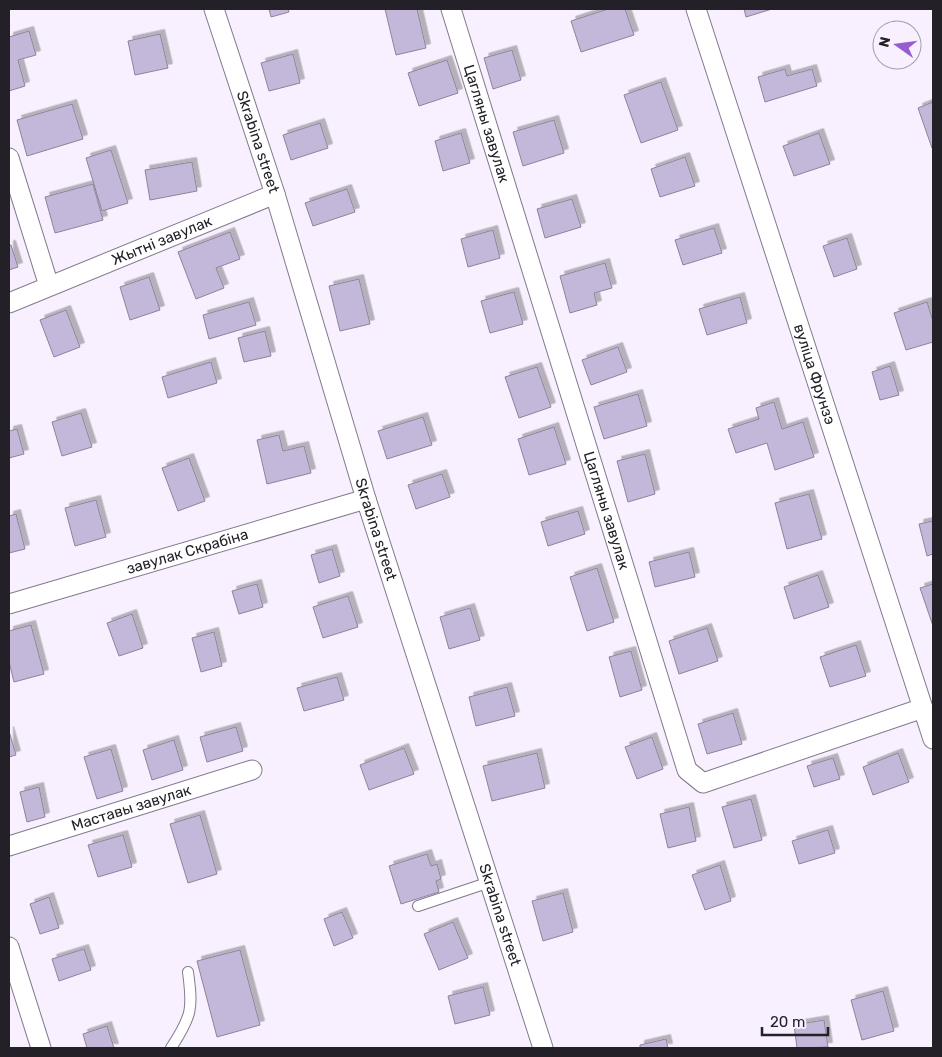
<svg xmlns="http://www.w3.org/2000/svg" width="942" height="1057" font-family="Rubik,sans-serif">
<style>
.building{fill:#c3b7da;stroke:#8c849a;filter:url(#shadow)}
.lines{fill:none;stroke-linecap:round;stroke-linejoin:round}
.lane-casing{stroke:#84798d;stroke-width:12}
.street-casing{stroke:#84798d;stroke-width:21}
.lane{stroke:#fff;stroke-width:10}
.street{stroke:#fff;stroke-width:19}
.labels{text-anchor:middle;stroke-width:4;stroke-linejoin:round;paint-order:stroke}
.street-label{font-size:15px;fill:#242028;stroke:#f8f0fe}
</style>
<defs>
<filter id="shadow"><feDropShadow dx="4.5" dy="-4.5" stdDeviation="0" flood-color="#0004"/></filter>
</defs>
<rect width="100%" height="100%" fill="#f8f0fe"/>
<!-- building -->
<g class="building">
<path d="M269 9H288L289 12 271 17Z"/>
<path d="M385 9H417L426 48 396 55Z"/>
<path d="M608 9H625L634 35 581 52 571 21Z"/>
<path d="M744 9H772L746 17Z"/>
<path d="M29 31 36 55 18 60 25 86 9 91V37Z"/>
<path d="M160 34 168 68 135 75 128 41Z"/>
<path d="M512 50 521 80 493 89 484 58Z"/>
<path d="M293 54 300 83 269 91 261 63Z"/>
<path d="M447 60 458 93 419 106 408 73Z"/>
<path d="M785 69 787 76 812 69 817 86 765 102 758 77Z"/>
<path d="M661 82 678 130 641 143 624 95Z"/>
<path d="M933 102V147L932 148 918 108Z"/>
<path d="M72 104 83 139 27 156 17 120Z"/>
<path d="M554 120 564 153 523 166 513 132Z"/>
<path d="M320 123 328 148 291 160 283 135Z"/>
<path d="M461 133 470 163 443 171 435 141Z"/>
<path d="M819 133 830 164 794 176 783 146Z"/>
<path d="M111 150 128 203 102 211 86 158Z"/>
<path d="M685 157 695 186 660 197 651 169Z"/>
<path d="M192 162 197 191 150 200 145 170Z"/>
<path d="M93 184 103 220 55 233 45 197Z"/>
<path d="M347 189 355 212 313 226 305 203Z"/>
<path d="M572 199 581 227 545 238 537 209Z"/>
<path d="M714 228 722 253 683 265 675 240Z"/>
<path d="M493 230 500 258 468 267 461 239Z"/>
<path d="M230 232 240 259 216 268 224 288 196 299 178 252Z"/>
<path d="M847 238 857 269 834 277 823 246Z"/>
<path d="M9 245H11L18 267 9 270Z"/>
<path d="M605 263 612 288 594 293 597 305 570 313 560 276Z"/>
<path d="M149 277 160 310 130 320 120 287Z"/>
<path d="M359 279 370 324 340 331 329 286Z"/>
<path d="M514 292 523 324 490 333 481 301Z"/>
<path d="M740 297 747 323 707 335 699 309Z"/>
<path d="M249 302 256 325 209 339 203 315Z"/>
<path d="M927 302 933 321V342L906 350 894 313Z"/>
<path d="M66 310 80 347 54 357 40 320Z"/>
<path d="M265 331 271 356 244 362 238 338Z"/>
<path d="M618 347 627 372 591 385 582 360Z"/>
<path d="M211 362 217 383 168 398 162 377Z"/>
<path d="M890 366 899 395 880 400 872 372Z"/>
<path d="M537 367 551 407 519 418 505 377Z"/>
<path d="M638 394 647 426 604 439 594 407Z"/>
<path d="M774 402 782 429 803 422 814 457 775 470 767 443 736 453 728 429 759 419 756 408Z"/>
<path d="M81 413 92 447 62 456 52 422Z"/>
<path d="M423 417 432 445 387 459 378 431Z"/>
<path d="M554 427 566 464 529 475 518 439Z"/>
<path d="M17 429 24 454 9 458V431Z"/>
<path d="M279 435 283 451 304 446 311 473 267 484 257 440Z"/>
<path d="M645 454 655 494 628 502 617 461Z"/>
<path d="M189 458 205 501 178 511 162 468Z"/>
<path d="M442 474 450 497 416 509 408 485Z"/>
<path d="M809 494 822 539 787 549 775 503Z"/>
<path d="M96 500 106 537 75 546 65 508Z"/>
<path d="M578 511 585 534 548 546 541 522Z"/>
<path d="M16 514 25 549 9 553V516Z"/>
<path d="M933 521V554L927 556 919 524Z"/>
<path d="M332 549 340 576 319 583 311 555Z"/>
<path d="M689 552 695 577 655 587 649 562Z"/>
<path d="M597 568 614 622 587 631 570 577Z"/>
<path d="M818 575 829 607 794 619 784 587Z"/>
<path d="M257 584 263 607 239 614 232 591Z"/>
<path d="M933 584V626L920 588Z"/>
<path d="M348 596 358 627 323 638 313 607Z"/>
<path d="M470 608 480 640 449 649 440 617Z"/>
<path d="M132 614 143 648 119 656 107 623Z"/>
<path d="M31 625 44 674 14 682 9 662V631Z"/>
<path d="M707 628 718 661 679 674 669 641Z"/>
<path d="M214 632 222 666 201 672 192 638Z"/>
<path d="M856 645 866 676 830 687 820 657Z"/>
<path d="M631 651 642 690 620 697 609 657Z"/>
<path d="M337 677 344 700 304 711 297 688Z"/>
<path d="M507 687 515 716 476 726 469 697Z"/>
<path d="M733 713 742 744 707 754 698 724Z"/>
<path d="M236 727 243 751 207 762 200 737Z"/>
<path d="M9 731 16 755 9 757Z"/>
<path d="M652 737 663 769 637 779 625 747Z"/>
<path d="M174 740 183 770 152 780 143 750Z"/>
<path d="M404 748 414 774 369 790 360 765Z"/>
<path d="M111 749 123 791 97 799 84 757Z"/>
<path d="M537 753 545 788 492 801 483 766Z"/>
<path d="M898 753 909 782 873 795 863 767Z"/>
<path d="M833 758 840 779 814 787 807 766Z"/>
<path d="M39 787 45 817 27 822 20 792Z"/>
<path d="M751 799 762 840 734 848 722 807Z"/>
<path d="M689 807 696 841 668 848 660 814Z"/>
<path d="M200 815 217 874 188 883 170 824Z"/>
<path d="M828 830 835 853 799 864 792 841Z"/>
<path d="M123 835 132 867 98 877 88 845Z"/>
<path d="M427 854 431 866 437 864 441 879 436 881 439 892 401 904 389 866Z"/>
<path d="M720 865 731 901 705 910 692 875Z"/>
<path d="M563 893 573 932 543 941 532 901Z"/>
<path d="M49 897 59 928 40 934 30 904Z"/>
<path d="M342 912 353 938 334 946 324 919Z"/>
<path d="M453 922 468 958 439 970 424 934Z"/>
<path d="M84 949 91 970 59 981 52 959Z"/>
<path d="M240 950 260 1025 217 1037 197 961Z"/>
<path d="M483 987 490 1015 455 1024 448 996Z"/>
<path d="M883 991 894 1031 862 1040 851 1000Z"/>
<path d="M824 1020 828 1047 797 1048 794 1025Z"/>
<path d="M107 1026 114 1048H87L83 1034Z"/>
<path d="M666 1039 668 1048H640V1045Z"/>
</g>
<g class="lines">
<defs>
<g id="lane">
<path d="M418 906 490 882"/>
<path d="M171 1048C192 1016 193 1009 188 972"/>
</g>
<g id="street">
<path id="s1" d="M214 9 275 194 366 499 543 1048"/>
<path id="s2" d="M451 9 687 770 703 783 923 708"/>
<path id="s3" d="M696 9 933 739"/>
<path d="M9 158 49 286"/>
<path id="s4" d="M9 303 275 194"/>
<path id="s5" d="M9 604 366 499"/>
<path id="s6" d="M9 846 252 770"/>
<path d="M9 947 41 1048"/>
</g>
</defs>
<!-- lane casing -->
<use href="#lane" class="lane-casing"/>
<!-- street casing -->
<use href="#street" class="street-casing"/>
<!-- lane -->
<use href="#lane" class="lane"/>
<!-- street -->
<use href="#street" class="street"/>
</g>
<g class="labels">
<!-- street labels -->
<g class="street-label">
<text dy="5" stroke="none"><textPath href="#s2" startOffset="120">Цагляны завулак</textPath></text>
<text dy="5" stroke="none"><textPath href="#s1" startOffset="140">Skrabina street</textPath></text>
<text dy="5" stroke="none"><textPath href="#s4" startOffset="165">Жытні завулак</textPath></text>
<text dy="5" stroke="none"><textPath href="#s3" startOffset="384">вуліца Фрунзэ</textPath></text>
<text dy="5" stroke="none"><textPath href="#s2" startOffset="525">Цагляны завулак</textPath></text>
<text dy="5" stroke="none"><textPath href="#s1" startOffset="545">Skrabina street</textPath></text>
<text dy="5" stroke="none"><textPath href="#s5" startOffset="186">завулак Скрабіна</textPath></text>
<text dy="5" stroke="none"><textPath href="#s6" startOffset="128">Маставы завулак</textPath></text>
<text dy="5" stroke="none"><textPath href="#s1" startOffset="950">Skrabina street</textPath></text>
</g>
</g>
<!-- border -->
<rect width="942" height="1057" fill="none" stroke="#242028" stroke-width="20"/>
<!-- north arrow -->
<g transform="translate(897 45) rotate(284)"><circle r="24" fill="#f8f0fe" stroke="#a39da8"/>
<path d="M0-4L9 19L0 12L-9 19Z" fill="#975bd2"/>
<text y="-8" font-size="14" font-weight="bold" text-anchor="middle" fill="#242028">N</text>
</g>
<!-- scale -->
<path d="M762 1027v8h66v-8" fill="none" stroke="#242028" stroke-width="2.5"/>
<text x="770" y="1027" font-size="15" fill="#242028" stroke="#f8f0fe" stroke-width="4" paint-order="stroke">20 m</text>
</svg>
